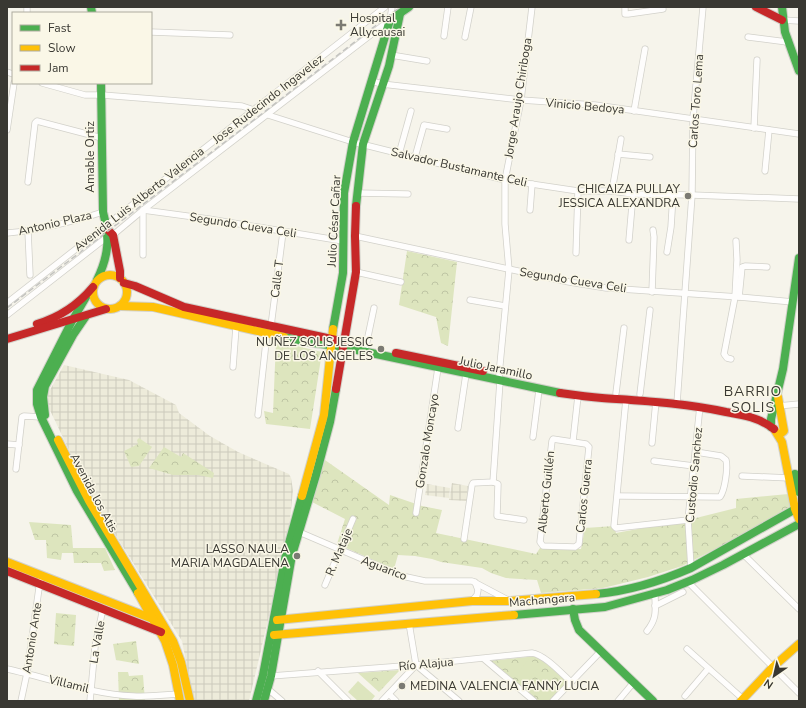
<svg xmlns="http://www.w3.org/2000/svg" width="806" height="708" font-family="'Nunito Sans',sans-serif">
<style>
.industrial{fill:url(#industrial-grid)}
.park{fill:url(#park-crowns)}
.garden{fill:#dde5be}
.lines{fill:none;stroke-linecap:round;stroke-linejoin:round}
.street-casing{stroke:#d2d1ca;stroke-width:7}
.fast-casing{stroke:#d2d1ca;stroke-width:10}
.slow-casing{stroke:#d2d1ca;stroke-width:10}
.jam-casing{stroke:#d2d1ca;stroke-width:10}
.street{stroke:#fefdfc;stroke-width:5.5}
.fast{stroke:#4caf50;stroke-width:8}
.slow{stroke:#ffc107;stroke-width:8}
.jam{stroke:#c62828;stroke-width:8}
.rail{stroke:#c3c3c0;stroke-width:1.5;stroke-dasharray:6 3;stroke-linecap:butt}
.poi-dot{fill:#7b7a73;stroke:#faf7e7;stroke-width:1.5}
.labels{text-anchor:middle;stroke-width:3;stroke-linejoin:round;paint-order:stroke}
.poi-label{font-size:12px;fill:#393832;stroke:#faf7e7;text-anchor:end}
.street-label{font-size:12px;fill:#393832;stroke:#faf7e7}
.quarter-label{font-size:14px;letter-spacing:1px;fill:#393832;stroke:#faf7e7}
</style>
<defs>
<pattern id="industrial-grid" width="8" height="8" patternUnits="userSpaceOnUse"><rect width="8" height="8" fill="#edebda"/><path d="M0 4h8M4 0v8" fill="none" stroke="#cccabc"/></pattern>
<pattern id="park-crowns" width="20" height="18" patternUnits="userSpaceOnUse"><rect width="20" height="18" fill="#dde5be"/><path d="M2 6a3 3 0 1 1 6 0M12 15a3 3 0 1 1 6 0" fill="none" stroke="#bec5a4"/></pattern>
</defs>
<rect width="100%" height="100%" fill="#f6f4eb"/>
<!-- industrial -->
<g class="industrial">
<path d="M64 365 129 380 176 405 179 413 210 436 238 452 289 474 291 478 293 490 289 530 249 701H194L182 641 90 494 47 404 46 397Z"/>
<path d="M452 483 468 486 467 501 449 500Z"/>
<path d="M427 484 450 488 449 498 425 495Z"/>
</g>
<!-- park -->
<g class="park">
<path d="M407 251 457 262 448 346 441 343 436 317 399 305Z"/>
<path d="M276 341 322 352 310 429 266 424 264 411 273 413Z"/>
<path d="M139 438 152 447 139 466 131 467 124 451 138 444 137 440Z"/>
<path d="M164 447 181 457 183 453 214 473 213 478 198 475H173L149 468Z"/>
<path d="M325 460 389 505 390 495 422 506 442 510 436 533 536 554 540 548 581 549 585 528 614 526 616 533 692 519 736 508V499L788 494 790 507 731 541 682 566 648 577 603 588 541 593 537 580 506 578 491 573 482 568 441 562 432 559 415 556 398 555 394 569 337 544 345 519 312 502Z"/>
<path d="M29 522 71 525 73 548H105L115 570 104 571 101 563H74L73 553H62L61 560 47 558 46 540H35Z"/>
<path d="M56 613 76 615 74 646 54 644Z"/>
<path d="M136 641 139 664 116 660 113 644Z"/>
<path d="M537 656 569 682 551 701H536L490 661Z"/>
<path d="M400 670 379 692 358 673Z"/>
<path d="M118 672H128L129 676 143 675 145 701H119Z"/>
</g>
<!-- garden -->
<g class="garden">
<path d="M529 659 539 667 526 683 516 675Z"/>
<path d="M358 681 375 696 371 701H358L348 692Z"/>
</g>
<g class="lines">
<defs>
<g id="street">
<path d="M27 7V13"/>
<path d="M625 7V14H628L663 9"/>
<path d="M782 20 799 21"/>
<path d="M151 32 230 35"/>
<path d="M444 36 448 7"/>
<path d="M465 37 471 7"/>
<path d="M748 37 787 42"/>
<path d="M391 55 427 61"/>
<path d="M7 72 13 74"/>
<path d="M371 81 382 84 521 100 595 105 799 134"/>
<path d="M42 83 85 95H102L242 106 254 110"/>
<path d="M634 111 645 49"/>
<path d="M268 115 353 142 505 180 578 191H612L633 194 692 195 799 199"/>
<path d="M754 128 757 60"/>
<path d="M7 130 14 83"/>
<path d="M399 154 411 111"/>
<path d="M618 154 650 157"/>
<path d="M415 157 424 125 447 129"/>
<path d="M765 171 769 130"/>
<path d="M28 182 35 123 37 121 102 138"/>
<path d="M612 191 621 139"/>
<path d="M357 193 408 194"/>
<path d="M143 210 209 219 343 241"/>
<path d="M530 210 532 184"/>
<path d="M28 231 30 275"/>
<path d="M7 233C40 230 72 222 103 212"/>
<path d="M355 236 569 282 606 288 739 297 793 302"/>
<path d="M629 240 633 194"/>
<path d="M667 252 671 227 673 195"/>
<path d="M576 253 578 191"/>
<path d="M143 255V210"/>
<path d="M356 272 401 282"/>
<path d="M652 292 654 237 653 230"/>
<path d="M739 297 742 267 745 266 767 267"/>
<path d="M470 300 505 306"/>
<path d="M7 303 385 7"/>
<path d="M7 315 107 237 113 235 143 210 390 20 392 7"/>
<path d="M271 326 283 232"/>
<path d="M366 346 374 308"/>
<path d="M731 359 727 358 724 354 735 297 737 260 736 241"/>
<path d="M233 367 236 327"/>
<path d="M616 393 624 328"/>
<path d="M640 394 650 310"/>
<path d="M626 399 614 526 616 528 688 520"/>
<path d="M677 403 692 195 693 118 703 7"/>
<path d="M778 406 799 404"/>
<path d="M258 415 267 333"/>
<path d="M458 428 466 374"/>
<path d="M533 437 539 390"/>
<path d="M553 439 586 444 589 447 579 544 575 547 543 546 540 542 552 441Z"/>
<path d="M573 441 578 396"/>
<path d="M652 443 656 401"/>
<path d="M7 444 19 445"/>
<path d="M654 461 694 466"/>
<path d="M16 469 22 417 24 416 41 417"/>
<path d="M742 476 790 478"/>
<path d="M493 482 498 484 497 516 524 520"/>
<path d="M618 496 720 497C725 490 728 468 726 460L721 456 696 452"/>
<path d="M416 513 438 368"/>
<path d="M299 532 402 576 425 581H472L508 600"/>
<path d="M464 539 472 485 473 483 493 482 500 381 499 375 509 270 505 224V180L521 100 532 7"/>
<path d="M744 555 799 609"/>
<path d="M691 568 688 520 700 406"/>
<path d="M688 582 799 693"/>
<path d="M325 585 353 519"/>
<path d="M472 601 477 595 478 590 475 582"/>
<path d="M655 606 683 592"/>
<path d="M409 623 416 665 459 701"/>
<path d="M647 631C658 617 655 610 655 593"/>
<path d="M687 649 743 699"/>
<path d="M484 659 534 701"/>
<path d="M7 669C49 678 90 694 133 696 149 697 164 695 179 694"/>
<path d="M318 671 348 701"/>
<path d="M271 676 416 665 532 653C545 655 561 673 571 682"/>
<path d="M268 689 282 701"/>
<path d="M389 694 396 701"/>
<path d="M685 696 708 669"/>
<path d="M21 701 27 673 40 581"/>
<path d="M90 701 95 647 103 608"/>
<path d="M382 701 416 665"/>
<path d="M553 701 601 651"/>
<path d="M618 701 634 682"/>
</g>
<g id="fast">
<path d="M91 7 92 13"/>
<path d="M782 7 785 32 799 71"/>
<path d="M356 206 363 144 389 66 400 14"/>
<path d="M97 280C109 255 110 238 103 212L101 83"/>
<path d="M86 297 72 321 37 390V404L41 417 77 491 138 593"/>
<path d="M333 329 343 273 344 193 353 142 390 20 409 7"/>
<path d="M284 337 314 343 343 347 560 393"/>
<path d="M45 415 43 397 45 386 73 335 86 316"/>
<path d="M771 427V419L783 369 799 258"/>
<path d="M795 474 799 492"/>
<path d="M596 594C629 591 661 581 691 568L799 507"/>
<path d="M573 609 575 620 579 630 653 701"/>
<path d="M514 615 605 607 667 590 692 580 723 565 799 524"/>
<path d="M256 701 263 675 286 554 302 496"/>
<path d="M264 701 271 676 292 555 316 475 330 422 336 389"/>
</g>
<g id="slow">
<circle cx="110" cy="292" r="17"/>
<path d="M120 306 153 307 284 337"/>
<path d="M778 397 784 431 779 435"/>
<path d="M774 429 782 442 795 509 799 519"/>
<path d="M58 440 89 501 173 641 181 662 190 701"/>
<path d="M302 496 324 415 333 329"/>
<path d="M7 562 153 619"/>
<path d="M138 593 165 641 173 665 180 701"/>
<path d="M277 620 472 601H510L596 594"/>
<path d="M274 635 514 615"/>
<path d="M741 701 773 667 799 644"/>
</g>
<g id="jam">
<path d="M756 7 782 20"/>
<path d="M108 230 113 235 120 271V278"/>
<path d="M124 283 135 286 184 307 350 343"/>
<path d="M37 324C60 317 78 305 93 287"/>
<path d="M7 339 106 309"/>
<path d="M396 353 483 371"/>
<path d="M336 389 356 272 355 236 356 206"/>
<path d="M560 393C574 395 588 397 602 398 644 401 685 403 726 412 744 415 760 418 774 429"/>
<path d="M7 571 161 632"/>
</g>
</defs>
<!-- street casing -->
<use href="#street" class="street-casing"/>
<!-- fast casing -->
<use href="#fast" class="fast-casing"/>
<!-- slow casing -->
<use href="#slow" class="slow-casing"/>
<!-- jam casing -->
<use href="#jam" class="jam-casing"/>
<!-- street -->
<use href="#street" class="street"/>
<!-- fast -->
<use href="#fast" class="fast"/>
<!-- slow -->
<use href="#slow" class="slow"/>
<!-- jam -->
<use href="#jam" class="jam"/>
<!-- rail -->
<path class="rail" d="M7 308 263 113 392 13 401 7"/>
</g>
<!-- markers -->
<g class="poi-dot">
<path d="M339 19h4v4h4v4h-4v4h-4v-4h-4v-4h4z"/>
<circle cx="688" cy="196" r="4"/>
<circle cx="381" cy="349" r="4"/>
<circle cx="297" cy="556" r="4"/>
<circle cx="402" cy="686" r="4"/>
</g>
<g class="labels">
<!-- poi labels -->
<g class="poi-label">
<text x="350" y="22" text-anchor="start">Hospital<tspan x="350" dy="14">Allycausai</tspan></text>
<text x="680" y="193">CHICAIZA PULLAY<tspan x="680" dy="14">JESSICA ALEXANDRA</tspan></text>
<text x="373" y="346">NUÑEZ SOLIS JESSIC<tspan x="373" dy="14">DE LOS ANGELES</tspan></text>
<text x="289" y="553">LASSO NAULA<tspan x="289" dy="14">MARIA MAGDALENA</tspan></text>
<text x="410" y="690" text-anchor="start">MEDINA VALENCIA FANNY LUCIA</text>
</g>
<!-- street labels -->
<g class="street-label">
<text transform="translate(518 98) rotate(-81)" y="4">Jorge Araujo Chiriboga</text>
<text transform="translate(268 99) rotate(-38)" y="4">Jose Rudecindo Ingavelez</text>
<text transform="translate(696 101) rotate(-86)" y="4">Carlos Toro Lema</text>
<text transform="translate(585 106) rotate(5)" y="4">Vinicio Bedoya</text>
<text transform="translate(90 157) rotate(-90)" y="4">Amable Ortiz</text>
<text transform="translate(459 167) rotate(13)" y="4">Salvador Bustamante Celi</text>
<text transform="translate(139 199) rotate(-38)" y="4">Avenida Luis Alberto Valencia</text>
<text transform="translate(334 221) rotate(-87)" y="4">Julio César Cañar</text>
<text transform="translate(55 223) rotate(-13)" y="4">Antonio Plaza</text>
<text transform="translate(243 225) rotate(9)" y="4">Segundo Cueva Celi</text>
<text transform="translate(277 279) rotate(-83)" y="4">Calle T</text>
<text transform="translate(573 280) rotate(9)" y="4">Segundo Cueva Celi</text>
<text transform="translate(496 368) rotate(12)" y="4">Julio Jaramillo</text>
<text transform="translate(427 441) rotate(-81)" y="4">Gonzalo Moncayo</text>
<text transform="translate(694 475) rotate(-85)" y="4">Custodio Sanchez</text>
<text transform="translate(546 492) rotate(-84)" y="4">Alberto Guillén</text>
<text transform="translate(94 493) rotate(62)" y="4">Avenida los Atis</text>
<text transform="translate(584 496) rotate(-84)" y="4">Carlos Guerra</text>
<text transform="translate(339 552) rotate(-67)" y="4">R. Mataje</text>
<text transform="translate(384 568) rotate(21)" y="4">Aguarico</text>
<text transform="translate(542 600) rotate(-5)" y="4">Machangara</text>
<text transform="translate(32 638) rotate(-81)" y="4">Antonio Ante</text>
<text transform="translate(97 642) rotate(-80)" y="4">La Valle</text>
<text transform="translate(426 664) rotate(-5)" y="4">Río Alajua</text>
<text transform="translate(69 684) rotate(14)" y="4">Villamil</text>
</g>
<!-- quarter labels -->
<g class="quarter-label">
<text x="753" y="396">BARRIO<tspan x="753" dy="16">SOLIS</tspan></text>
</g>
</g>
<!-- border -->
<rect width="806" height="708" fill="none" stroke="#393832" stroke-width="16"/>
<!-- legend -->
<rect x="12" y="12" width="140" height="72" fill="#faf7e7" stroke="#adab9f"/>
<rect x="20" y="25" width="20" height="6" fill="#4caf50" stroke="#adab9f"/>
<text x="48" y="32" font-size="12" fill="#393832">Fast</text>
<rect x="20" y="45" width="20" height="6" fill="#ffc107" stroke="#adab9f"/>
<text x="48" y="52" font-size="12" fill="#393832">Slow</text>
<rect x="20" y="65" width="20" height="6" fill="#c62828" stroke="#adab9f"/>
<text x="48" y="72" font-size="12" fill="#393832">Jam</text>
<!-- north arrow -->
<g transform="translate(774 676) rotate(214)" stroke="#faf7e7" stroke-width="3" paint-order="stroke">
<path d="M0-3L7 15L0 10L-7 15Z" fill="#393832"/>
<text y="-6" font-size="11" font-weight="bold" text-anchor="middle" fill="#393832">N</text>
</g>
</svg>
